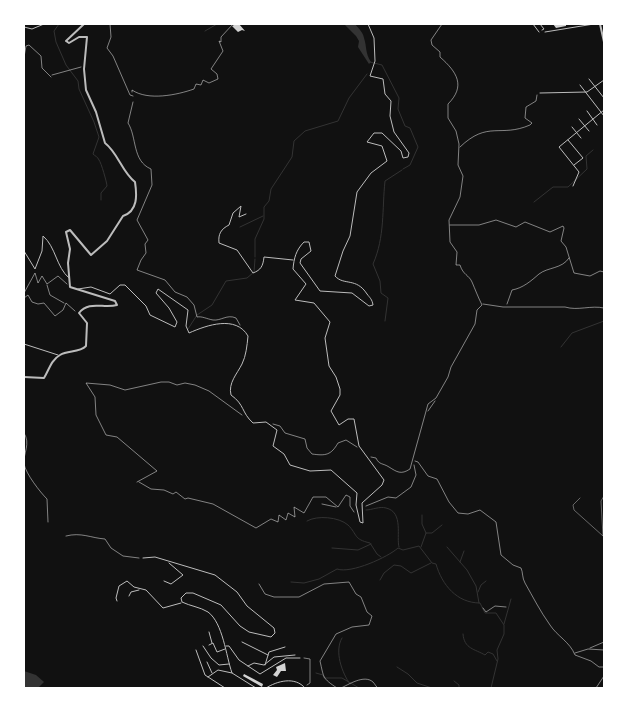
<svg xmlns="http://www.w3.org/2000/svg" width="628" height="712" font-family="'Fira Sans',sans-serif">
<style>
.water{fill:#333}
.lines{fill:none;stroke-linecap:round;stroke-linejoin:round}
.stream{stroke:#333;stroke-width:1}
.building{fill:#d3d3d3}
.path{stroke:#f5f5f5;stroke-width:0.5}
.service{stroke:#bcbcbc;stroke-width:0.5}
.pedestrian{stroke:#bcbcbc;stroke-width:1}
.minor{stroke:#bcbcbc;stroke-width:1}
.tertiary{stroke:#bcbcbc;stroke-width:2}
</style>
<rect width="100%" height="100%" fill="#111"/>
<!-- water -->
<g class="water">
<path d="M344 24H355C358 28 363 32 364 38 367 47 365 53 371 62L369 64 358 47 359 41 356 36Z"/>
<path d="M24 671 36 675 44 682 38 688H24Z"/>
</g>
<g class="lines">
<!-- stream -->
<g class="stream">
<path d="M59 24 54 31 56 42 66 65 78 81 79 89 94 122 99 137 93 154C95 156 98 157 99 160 101 162 107 183 107 186L101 193V200"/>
<path d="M205 31 217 24"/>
<path d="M370 62 382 65 399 98 398 109 405 126 410 128 418 147 410 165 403 169"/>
<path d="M534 202 553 187H568L587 169 586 156 593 150"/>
<path d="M240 227 263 216"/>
<path d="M255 257V239L264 219V207L269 201 271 189 292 157 294 141 305 131 338 121 349 98 367 74"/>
<path d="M385 321 388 298 381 293 380 281 373 264C385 237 382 209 385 181L402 170"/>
<path d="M188 329 197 315 212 305 226 281 247 278 254 272 255 259"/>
<path d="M561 347 572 333 604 321"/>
<path d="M366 510C372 510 380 506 386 508 404 512 396 537 399 547"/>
<path d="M422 515V524L426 533"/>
<path d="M307 521C317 515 339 517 348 525 358 535 353 539 370 543L377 554 381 557"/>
<path d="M421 547 426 533H432L442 525"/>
<path d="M447 547 467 570 476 586 479 603"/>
<path d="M332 548 358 550 371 544"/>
<path d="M460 562 464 551"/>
<path d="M380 580 384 573 394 565 401 566 411 573 431 563"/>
<path d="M291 582 304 583 319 579 337 569C351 574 388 557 398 548L403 550 419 546 432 563 436 564C442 585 457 603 480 603L485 613H496L504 625V634L497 650 498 659 491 688"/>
<path d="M478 592 481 585 486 581"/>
<path d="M504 624 511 599"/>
<path d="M463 634C464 649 475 649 485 655L488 652 493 654 497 661"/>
<path d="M342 638C334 651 342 673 350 684"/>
<path d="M397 667 408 674 417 683 432 688"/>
<path d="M316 673 323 675 324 678H342L359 688"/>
<path d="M454 681 459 685V688"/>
</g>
</g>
<!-- building -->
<g class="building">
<path d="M236 24H239L245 31 242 30 238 32 232 26Z"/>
<path d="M553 24H566V26L556 28Z"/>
<path d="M285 663 286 671H281L277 677 273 675 277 670 276 667Z"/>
<path d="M244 674 263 684 262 687 243 676Z"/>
</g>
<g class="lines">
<!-- path -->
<g class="path">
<path d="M110 24 111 37 107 48 113 56 130 95 133 96"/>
<path d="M473 24H482"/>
<path d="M24 57 26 46 29 45 41 56 42 68 51 77"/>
<path d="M52 75 81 67"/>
<path d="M132 92V90C148 101 177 95 194 89L196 84 201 85 203 80 209 83 218 79 217 74 211 69 223 51 219 41 221 42V37L233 24"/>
<path d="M133 102 128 123C137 137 132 161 151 169L152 185 137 220 148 240 145 244 146 253 141 260 137 270 165 280 175 292 187 297 194 305 197 317C202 316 207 319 213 320 221 321 227 314 236 318L240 325"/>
<path d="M460 147C488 120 500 138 530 125L532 123 525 118 526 107 536 101 537 95"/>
<path d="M450 225H479L496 220 516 227 525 222 550 232 563 226 564 228 561 241 566 247 574 273 590 276 600 271 604 272"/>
<path d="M47 285 50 295 64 303"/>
<path d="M24 293 35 273 38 283 42 276 47 284 58 276 67 284"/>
<path d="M24 298 28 295 32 302 38 304 44 303 55 316 63 310 66 303 75 311"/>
<path d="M483 304 503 307H565C578 311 591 305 604 308"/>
<path d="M507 304 512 290C523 288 531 281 539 274 548 267 562 269 569 258"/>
<path d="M428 411 435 401"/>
<path d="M273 424 280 426 285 433 305 439 307 448 312 454C326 456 331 455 338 443L346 440 357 447"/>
<path d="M24 433C31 444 23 453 24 464 26 474 40 492 47 499L48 522"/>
<path d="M371 457 376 458C379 465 383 463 389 467 397 472 401 475 410 469L428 404 436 398 448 377 451 367 475 324 477 310 482 305C478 297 475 289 472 282 469 275 463 275 460 265H456L457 252 450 242 449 220 460 197 463 176 458 165 459 144 456 131 448 118V104C466 86 457 72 440 57V52L432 45 431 40 442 24"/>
<path d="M415 461 418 462 428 476 437 479 449 502 458 513 468 514 480 510 496 522 501 555 513 565 521 568C523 572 522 578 525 583 533 597 540 611 550 625 557 636 570 642 575 655L591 661 599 667H604"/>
<path d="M137 482 157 471 117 437 106 435 96 415 95 397 86 383 110 385 125 390 161 382H169L177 385 185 383 195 385 209 391 242 415"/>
<path d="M139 482 151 489 164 490 173 494 176 492 185 499 188 498 213 504 256 528 271 519 278 522 279 515 286 520 288 513 295 517 294 507 304 513 313 497H326L338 507 346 495 350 497V506L354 512"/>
<path d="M322 504 336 507"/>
<path d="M366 506 388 497 396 498 411 487 416 475 414 465"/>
<path d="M66 536C81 532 91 538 105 539L111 548 123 556 139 558"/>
<path d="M259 584 265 594 274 597H299L324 584 349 582 356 594 361 597 367 612 372 616 369 625 352 627 336 634 320 661C324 678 322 678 337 688"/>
<path d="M483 608 486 612 495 606 506 607"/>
<path d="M590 648 604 642"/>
<path d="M575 653 588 649 604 650"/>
<path d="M304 658 310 659V683L307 685"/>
<path d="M341 688C348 685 364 674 373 682 375 684 376 687 378 688"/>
<path d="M596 688 604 676"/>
</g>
<!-- service -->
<path class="service" d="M580 498 573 505 574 510 603 536 601 501 604 496"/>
<!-- pedestrian -->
<g class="pedestrian">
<path d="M533 24 539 32"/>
<path d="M540 24 544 29 542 30"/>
</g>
<!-- minor -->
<g class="minor">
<path d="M24 27 32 29 44 24"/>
<path d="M545 32 594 24"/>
<path d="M589 79 604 98"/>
<path d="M580 85 604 116"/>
<path d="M540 93 587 92 604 80"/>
<path d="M587 111 597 125"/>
<path d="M579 119 589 131"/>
<path d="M572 127 581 138"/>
<path d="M568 140 583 158 574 165"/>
<path d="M573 186 579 172 559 147 604 110"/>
<path d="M246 214 239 217 241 206 233 213 229 225C221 229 218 234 219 243L237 250 253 273C261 270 263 266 264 257L293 260"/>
<path d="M24 251 35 269 42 251 43 236C56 247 56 267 69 278"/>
<path d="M78 289 91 287 110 294 120 285H125L146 306 150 315 175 327 177 322 169 308 156 293 158 289 188 310 186 326 189 333C207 325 236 315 248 336 247 346 246 356 242 364 237 374 228 383 231 395 245 405 241 412 253 423L266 422 277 430 273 446 284 454 290 465 310 471 331 470 357 493 356 505 360 522 363 523 362 503 382 485 384 480 359 446 354 419H348L339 425 331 411 340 395V389L336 377 329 366 325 338 330 322 314 303 295 300 306 284 293 269C294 258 296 250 304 242H309L311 251 301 259 300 263 320 291 352 293 369 306 373 305C372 299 370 298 367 294 356 277 344 286 335 276L343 251 350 236 357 192 371 173 387 161 382 146 367 142 374 133H382L401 151 403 158 408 157 409 153 394 132 390 116 391 101 385 94 383 79 370 76 375 61 374 38 368 24"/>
<path d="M24 344 58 355"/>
<path d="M143 558 155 557 215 575 237 592 247 606 274 628 275 633 271 637 249 632 240 626 221 605 193 593H186L181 598 182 602C190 606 200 607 208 612 223 623 226 656 232 673L256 688"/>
<path d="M164 581 171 584 183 575 169 563"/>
<path d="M129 596 131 592 139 590"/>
<path d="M117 601 116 598 119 586 127 581 134 587 146 590 163 608 181 603"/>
<path d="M209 632 212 643"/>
<path d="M242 642 268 655"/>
<path d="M209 645 213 643 217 652 225 649"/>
<path d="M203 646 211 658 219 665 229 664"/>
<path d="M226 646H229L239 660 260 674 286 658H300"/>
<path d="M196 650 205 675 225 688"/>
<path d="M207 662 212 673"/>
<path d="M265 665 269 652 285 647"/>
<path d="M248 666 254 663 264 665 274 657 295 655"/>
<path d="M208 677 218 670 232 673"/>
<path d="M266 688C277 681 295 676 305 688"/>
</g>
<!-- tertiary -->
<g class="tertiary">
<path d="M173 24H175"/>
<path d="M600 24 604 42"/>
<path d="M24 377 44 378C49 370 51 360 60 355 68 350 79 353 86 346L87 323 79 313C89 300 104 309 117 305L115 301 70 287 68 263 70 249 66 232 70 230 91 255 107 241 123 216C138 211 137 195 135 182 122 172 118 153 105 143L96 112 86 90 84 69 87 37H79L69 43 66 41 84 24"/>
</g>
</g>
<!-- border -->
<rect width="628" height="712" fill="none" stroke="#ffffff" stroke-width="50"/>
</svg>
